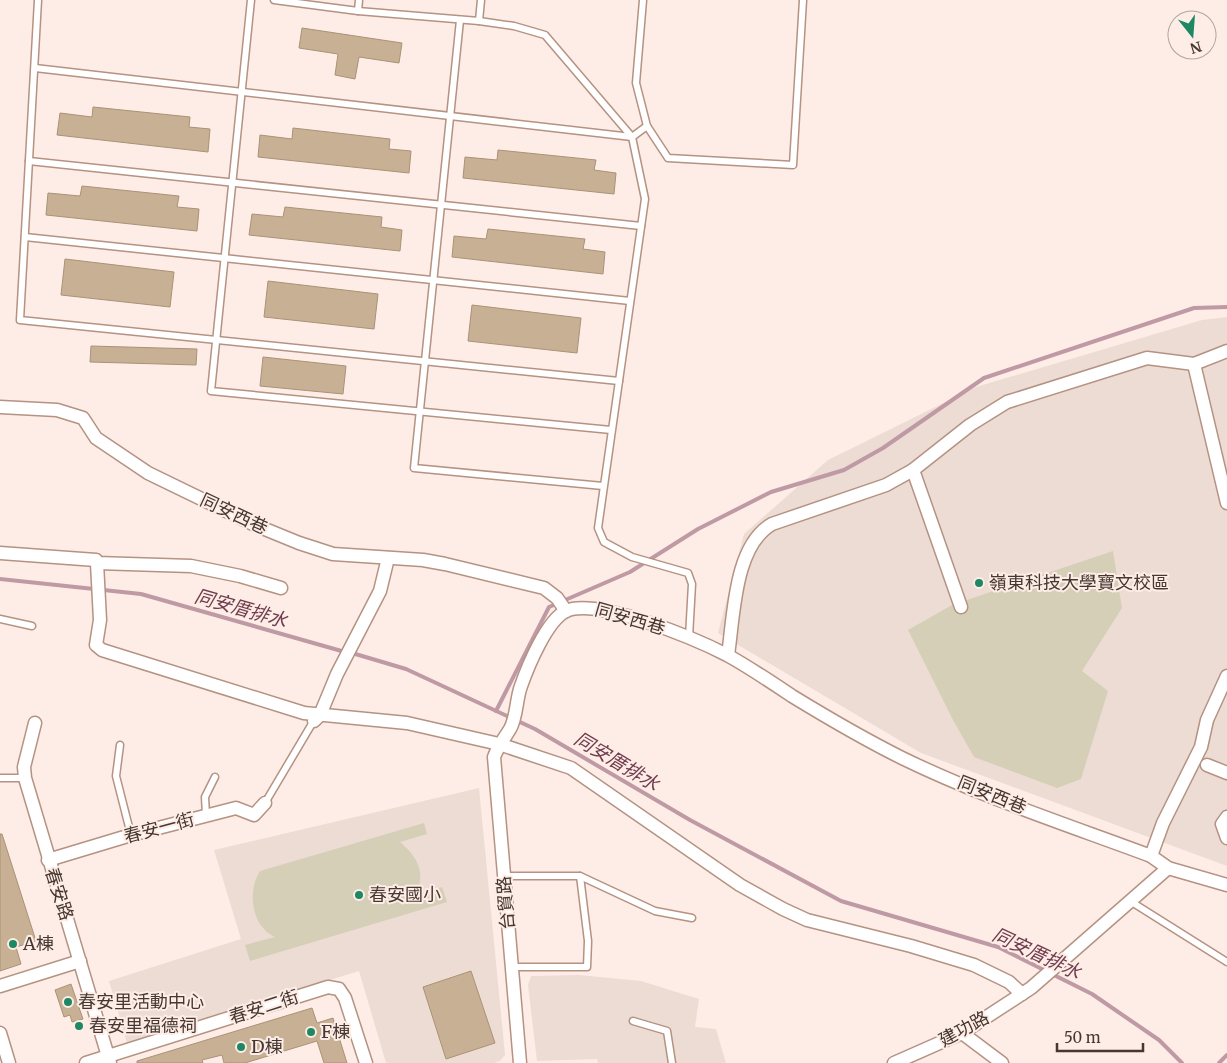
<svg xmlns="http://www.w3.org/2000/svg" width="1227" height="1063" font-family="Merriweather,'Noto Sans TC',serif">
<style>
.built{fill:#eddcd4}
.green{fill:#d6cfb7}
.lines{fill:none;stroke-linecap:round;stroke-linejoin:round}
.stream{stroke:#bf9aa5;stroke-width:4}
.building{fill:#c8b095;stroke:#aa9277}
.lane-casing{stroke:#b59282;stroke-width:9}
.street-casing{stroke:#b59282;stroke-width:15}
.lane{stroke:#fff;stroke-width:6}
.street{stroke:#fff;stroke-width:12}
.poi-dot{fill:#1e8763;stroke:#fdede6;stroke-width:2}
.labels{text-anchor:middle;stroke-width:4;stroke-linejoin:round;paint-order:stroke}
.street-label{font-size:18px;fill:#463831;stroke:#fdede6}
.poi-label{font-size:18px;fill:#463831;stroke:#fdede6;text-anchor:start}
.water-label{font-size:19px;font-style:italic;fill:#713d4f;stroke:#fdede6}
</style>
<rect width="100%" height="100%" fill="#fdede6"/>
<!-- built -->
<g class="built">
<path d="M1227 317V866L921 753 718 633 744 534 828 460 976 387 1202 320Z"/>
<path d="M479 788 505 1055 500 1061 494 1063H386L359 971 127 1043 109 981 241 939 214 850Z"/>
<path d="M579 975 641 981 699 999 695 1027 716 1029 726 1063H598L597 1059 537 1061 528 985 531 976Z"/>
</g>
<!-- green -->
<g class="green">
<path d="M1113 551 1122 608 1082 671 1108 691 1081 779 1057 788 974 757 953 720 908 630 952 605Z"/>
<path d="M424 823 427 834 400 842C418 857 426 873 416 895L442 887 447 902 250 961 245 945 275 937C251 926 247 891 260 871Z"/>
</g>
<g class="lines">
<!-- stream -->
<g class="stream">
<path d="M0 579 141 594 345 652"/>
<path d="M352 653 406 669 535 729 690 820 841 901 998 947 1092 994 1159 1040 1182 1063"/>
<path d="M496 711 549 607 630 572 698 529 771 492 844 470 883 448 984 378 1194 308 1227 307"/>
<path d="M1219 1063 1227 1055"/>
</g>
</g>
<!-- building -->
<g class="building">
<path d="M302 28 402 43 399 63 359 57 355 79 335 75 338 54 299 48Z"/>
<path d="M93 107 190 117 189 127 210 129 208 152 57 135 60 113 92 117Z"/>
<path d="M293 128 390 139 389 149 411 151 409 173 258 157 260 135 292 139Z"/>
<path d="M498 150 596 160 594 170 616 173 614 194 463 178 465 157 497 160Z"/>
<path d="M82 186 179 196 177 207 199 209 197 231 46 215 48 193 80 196Z"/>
<path d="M285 207 382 217 381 227 402 230 400 251 249 235 252 214 283 217Z"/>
<path d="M488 229 585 239 583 249 605 252 603 274 452 257 454 236 486 239Z"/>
<path d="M65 259 174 272 170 307 61 295Z"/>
<path d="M268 281 378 294 374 329 264 317Z"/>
<path d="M472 305 581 318 577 353 468 341Z"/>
<path d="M91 346 197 349 196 365 90 362Z"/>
<path d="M263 357 346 366 343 394 260 386Z"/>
<path d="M0 834H2L36 941 16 947 21 964 0 971Z"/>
<path d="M471 971 495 1043 446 1059 423 987Z"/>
<path d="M71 984 83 1019 72 1022 70 1015 64 1017 55 990Z"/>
<path d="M312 1008 317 1023 333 1018 347 1063H324L317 1041 245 1063H224L222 1055 202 1060 203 1063H137V1061Z"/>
</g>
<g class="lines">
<defs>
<g id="lane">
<path d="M38 0 20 320 619 381"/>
<path d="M251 0 211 391 611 430"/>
<path d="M274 0 358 11 479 21 514 26 545 35 632 137 645 199 598 528 604 542 632 557 688 573 692 584 689 637"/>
<path d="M643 0 636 83 647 126 668 158 793 165 803 0"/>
<path d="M358 11 359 0"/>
<path d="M460 20 414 468 603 486"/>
<path d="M479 21 481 0"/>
<path d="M35 68 632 137 647 126"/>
<path d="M29 161 641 226"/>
<path d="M25 237 630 301"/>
<path d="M0 619 32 626"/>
<path d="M120 745 116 776 131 835"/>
<path d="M0 778H25"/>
<path d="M265 803 313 722"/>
<path d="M206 815 205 797 215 777"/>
<path d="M504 876H580L655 911 692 918"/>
<path d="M1130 901 1227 962"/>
<path d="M512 967H587L588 941 580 876"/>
<path d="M633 1021 667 1031 672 1063"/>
</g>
<g id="street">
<path d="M1194 364 1227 503"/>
<path d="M0 407 57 410 83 418 96 438 148 473 255 525 299 543 333 554 423 560 445 564 544 588 557 598 566 611"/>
<path d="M913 470 961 607"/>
<path d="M0 553 96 560 97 563 191 566 240 576 281 588"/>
<path d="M97 563 100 620 96 645 102 650 304 713 407 723 499 744 571 768 740 885 783 909 807 920 911 946 974 965 1009 982 1022 994"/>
<path d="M728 655C734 615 734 546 772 524L886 485 913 470 970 425 1007 402 1147 358 1194 364 1227 351"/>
<path d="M314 721 320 715 337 674 380 591 388 558"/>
<path d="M35 723 24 767 25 778 110 1063"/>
<path d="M1207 765 1227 773"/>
<path d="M1227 817 1222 824 1227 838"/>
<path d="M1151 856 1163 823 1201 747 1207 720 1227 676"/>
<path d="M48 860 131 835 236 808 254 815 265 803"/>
<path d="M0 986 80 961"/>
<path d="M0 1033 9 1063"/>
<path d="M962 1033 1002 1063"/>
<path d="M86 1063 328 987 339 989 345 998 366 1063"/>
<path d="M520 1063 494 757C498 746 504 739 510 729 517 717 516 699 521 686 528 666 547 620 566 611 596 597 696 639 727 655 749 667 771 682 792 696 828 718 864 739 902 758 982 797 1068 825 1151 856L1168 868 1227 885"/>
<path d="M894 1063 962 1033 1031 988 1168 868"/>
</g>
</defs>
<!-- lane casing -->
<use href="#lane" class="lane-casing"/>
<!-- street casing -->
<use href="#street" class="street-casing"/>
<!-- lane -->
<use href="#lane" class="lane"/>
<!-- street -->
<use href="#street" class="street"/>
</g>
<!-- markers -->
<g class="poi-dot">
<circle cx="979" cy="583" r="5"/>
<circle cx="359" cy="895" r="5"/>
<circle cx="13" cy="944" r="5"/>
<circle cx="68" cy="1002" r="5"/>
<circle cx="79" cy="1026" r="5"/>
<circle cx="311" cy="1032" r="5"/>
<circle cx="241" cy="1047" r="5"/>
</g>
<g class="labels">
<!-- street labels -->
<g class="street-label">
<text transform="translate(234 514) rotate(25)" y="6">同安西巷</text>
<text transform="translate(630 619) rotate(16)" y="6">同安西巷</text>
<text transform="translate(992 795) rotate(22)" y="6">同安西巷</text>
<text transform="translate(159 828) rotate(-15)" y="6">春安一街</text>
<text transform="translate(59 894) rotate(72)" y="6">春安路</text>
<text transform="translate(506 903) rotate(-95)" y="6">台貿路</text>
<text transform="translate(264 1007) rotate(-18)" y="6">春安二街</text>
<text transform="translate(964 1029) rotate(-29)" y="6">建功路</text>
</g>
<!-- poi labels -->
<g class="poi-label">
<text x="989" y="589">嶺東科技大學寶文校區</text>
<text x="369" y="901">春安國小</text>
<text x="23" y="950">A棟</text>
<text x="78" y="1008">春安里活動中心</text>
<text x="89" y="1032">春安里福德祠</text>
<text x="321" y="1038">F棟</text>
<text x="251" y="1053">D棟</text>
</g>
<!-- water labels -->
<g class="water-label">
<text transform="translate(241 608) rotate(16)" y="7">同安厝排水</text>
<text transform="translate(617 761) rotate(31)" y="7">同安厝排水</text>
<text transform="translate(1037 953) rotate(25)" y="7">同安厝排水</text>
</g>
</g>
<!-- north arrow -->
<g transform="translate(1192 35) rotate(163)"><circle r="24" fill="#fdede6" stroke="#b4a59e"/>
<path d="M0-4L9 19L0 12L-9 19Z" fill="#1e8763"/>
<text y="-8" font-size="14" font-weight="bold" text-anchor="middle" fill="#463831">N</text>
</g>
<!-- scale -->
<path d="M1057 1043v8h86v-8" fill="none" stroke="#463831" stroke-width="2.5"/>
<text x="1064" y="1043" font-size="15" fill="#463831" stroke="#fdede6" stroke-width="4" paint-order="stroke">50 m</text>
</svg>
